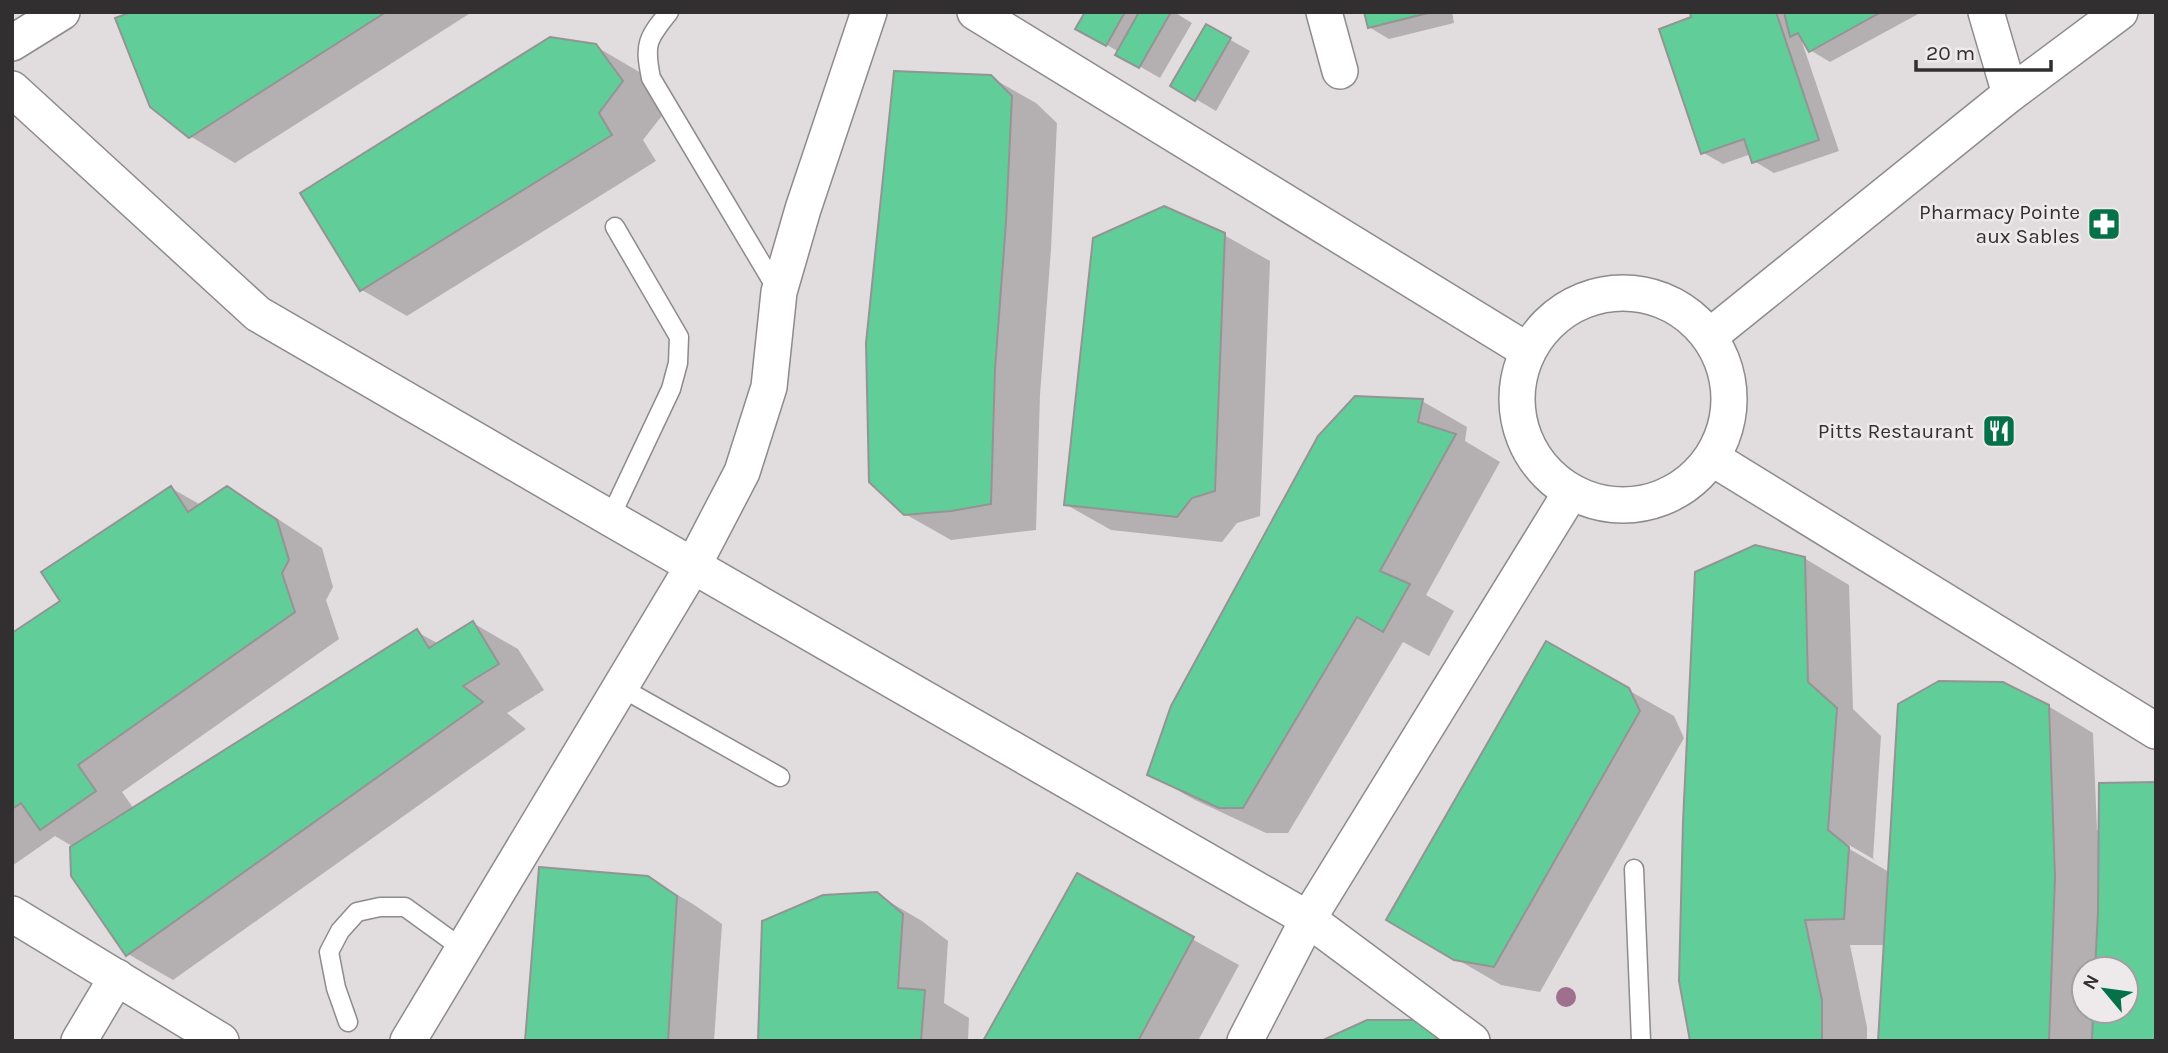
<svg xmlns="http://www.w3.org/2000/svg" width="2168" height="1053" font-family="Karla,sans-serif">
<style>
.shadow{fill:#0003;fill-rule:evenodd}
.building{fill:#61ce99;stroke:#929593;stroke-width:2}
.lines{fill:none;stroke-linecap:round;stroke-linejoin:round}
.service-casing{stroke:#8e8b8c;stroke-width:21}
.minor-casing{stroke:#8e8b8c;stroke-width:38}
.service{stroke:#fff;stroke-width:18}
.minor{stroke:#fff;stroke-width:35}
.tree{fill:#9e708d}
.labels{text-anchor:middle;stroke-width:5;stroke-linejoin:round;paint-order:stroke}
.poi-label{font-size:21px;fill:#312f30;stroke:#eeeaec;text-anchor:end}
</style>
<rect width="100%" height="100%" fill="#e1dddf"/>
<!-- shadow -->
<g class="shadow">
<path d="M136 12H472L235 163 190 136Z"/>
<path d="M1087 12H1174L1192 23 1160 78 1118 54 1119 52 1078 28Z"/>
<path d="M1366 12H1452L1454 23 1389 39 1369 27Z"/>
<path d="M1692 12H1920V13L1830 62 1810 50 1807 45 1802 42 1839 151 1774 173 1754 161 1751 154 1723 164 1702 152Z"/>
<path d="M1206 26 1250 51 1216 111 1172 85Z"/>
<path d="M595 46 641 73 668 108 643 140 656 161 407 316 362 290Z"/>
<path d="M990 77 1036 103 1057 123 1051 249 1040 395 1036 530 951 540 905 514Z"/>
<path d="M1224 235 1270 261 1260 516 1237 523 1222 542 1111 530 1065 504Z"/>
<path d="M1422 401 1467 427 1465 441 1500 462 1426 595 1454 611 1429 656 1403 642 1288 833H1266L1195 800 1149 774Z"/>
<path d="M171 488 201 505 227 488 272 515 322 548 333 587 326 600 339 639 122 792 134 809 417 632 439 644 473 623 518 649 544 690 507 713 526 729 173 980 128 954 72 846 55 836 12 866V636L63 602Z"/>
<path d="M1804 558 1849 585 1853 709 1881 736 1873 858 1875 860 1842 841 1841 844 1889 872 2048 706 2093 733 2097 830H2101L2156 1041H1880L1884 945H1850L1867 1027V1041H1692ZM2084 969H2126V1011H2084Z"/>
<path d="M1547 644 1674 716 1684 738 1540 992 1501 985 1388 919Z"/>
<path d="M1078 876 1239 965 1198 1041H985Z"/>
<path d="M647 877 693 904 722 924 714 1041H527Z"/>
<path d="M876 894 922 921 948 941 944 1003 969 1018 968 1041H760Z"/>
</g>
<!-- building -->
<g class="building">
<path d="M131 12H386L189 138 150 107 115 18Z"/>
<path d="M1085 12H1125L1106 46 1075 29Z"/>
<path d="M1139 12H1171L1139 68 1115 55Z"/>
<path d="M1364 12H1432L1368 28Z"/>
<path d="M1690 12H1776L1819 140 1752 163 1744 139 1701 154 1659 29 1691 17Z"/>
<path d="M1784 12H1881L1809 52 1798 33 1790 37Z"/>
<path d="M1206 24 1231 38 1195 101 1170 86Z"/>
<path d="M550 37 596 44 623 81 599 113 612 135 360 291 300 193Z"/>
<path d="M894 71 991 75 1012 96 1006 222 995 369 991 504 951 511 904 515 869 482 866 343Z"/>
<path d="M1164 206 1225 233 1215 491 1192 498 1177 517 1064 505 1093 238Z"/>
<path d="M1355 396 1423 399 1418 422 1456 434 1380 571 1410 584 1383 632 1357 617 1243 808H1219L1147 775 1171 706 1318 436Z"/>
<path d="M171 486 188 512 227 486 277 520 289 560 282 573 295 612 78 765 96 791 40 830 21 803 12 809V633L60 601 41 572Z"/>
<path d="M1755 545 1805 557 1808 682 1837 708 1828 830 1849 847 1844 919 1805 920 1822 1000V1041H1690L1679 981 1683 822 1695 572Z"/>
<path d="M473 621 499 664 463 686 483 702 126 956 71 876 70 847 417 629 429 648Z"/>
<path d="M1546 641 1629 688 1640 711 1494 967 1454 960 1386 920Z"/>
<path d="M1939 681 2003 682 2049 705 2055 877 2049 1041H1878L1898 704Z"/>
<path d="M2156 782V1041H2092L2093 1011H2126V969H2095L2098 912 2099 783Z"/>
<path d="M539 867 648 876 677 896 668 1041H525Z"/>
<path d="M1077 873 1194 937 1138 1041H983Z"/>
<path d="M877 892 903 914 898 988 925 990 921 1041H758L762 921 823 895Z"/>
<path d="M1367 1020H1436V1041H1321Z"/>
</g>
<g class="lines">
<defs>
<g id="service">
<path d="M669 12C647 39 644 44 651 78L778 291"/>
<path d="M610 518 671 389 678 363 679 337 615 227"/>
<path d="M620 687 780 777"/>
<path d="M1634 869 1641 1041"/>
<path d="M348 1022 336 988 329 952 340 931 357 912 380 907H405L463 949"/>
</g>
<g id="minor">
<path d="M975 12 1528 351"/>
<path d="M1324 12 1340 71"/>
<path d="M1986 12 2010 94"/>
<path d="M12 43 62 12"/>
<path d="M12 89 258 314 610 518 1308 919 1472 1041"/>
<circle cx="1623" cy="399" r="106"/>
<path d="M1710 336 2010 94 2120 12"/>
<path d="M1712 458 2156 731"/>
<path d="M12 914 221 1041"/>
<path d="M79 1041 117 977"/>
<path d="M408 1041 693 566 742 472 769 387 779 292 803 209 869 12"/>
<path d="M1245 1041 1308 919 1571 492"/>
</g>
</defs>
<!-- service casing -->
<use href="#service" class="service-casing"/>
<!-- minor casing -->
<use href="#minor" class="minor-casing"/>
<!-- service -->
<use href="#service" class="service"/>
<!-- minor -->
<use href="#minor" class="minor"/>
</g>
<!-- trees -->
<circle class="tree" cx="1566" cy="997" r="10"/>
<!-- icons -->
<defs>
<symbol id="pharmacy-square" viewBox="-11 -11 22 22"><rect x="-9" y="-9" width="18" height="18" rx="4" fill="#047149" stroke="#eeeaec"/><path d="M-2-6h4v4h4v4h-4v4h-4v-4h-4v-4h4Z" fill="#fff"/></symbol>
<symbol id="restaurant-square" viewBox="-11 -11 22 22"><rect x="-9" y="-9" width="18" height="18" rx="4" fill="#047149" stroke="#eeeaec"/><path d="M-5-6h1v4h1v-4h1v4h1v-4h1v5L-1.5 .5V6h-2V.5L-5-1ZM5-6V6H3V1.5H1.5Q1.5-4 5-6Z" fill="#fff"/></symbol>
</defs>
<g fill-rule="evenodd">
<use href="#pharmacy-square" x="2085" y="205" width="38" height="38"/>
<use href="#restaurant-square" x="1980" y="412" width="38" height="38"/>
</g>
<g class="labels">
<!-- poi labels -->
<g class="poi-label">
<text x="2080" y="219">Pharmacy Pointe<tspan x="2080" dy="24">aux Sables</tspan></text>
<text x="1974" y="438">Pitts Restaurant</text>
</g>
</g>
<!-- border -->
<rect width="2168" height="1053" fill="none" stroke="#312f30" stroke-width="28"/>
<!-- north arrow -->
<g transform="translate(2105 990) rotate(299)"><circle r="33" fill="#eeeaec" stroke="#a29fa1" stroke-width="2"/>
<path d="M0-5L12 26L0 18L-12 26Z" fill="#047149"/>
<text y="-10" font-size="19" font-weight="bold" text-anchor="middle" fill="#312f30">N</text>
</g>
<!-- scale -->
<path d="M1916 60v10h135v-10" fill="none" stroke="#312f30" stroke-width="3.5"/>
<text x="1926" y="60" font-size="21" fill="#312f30" stroke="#eeeaec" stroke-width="5" paint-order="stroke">20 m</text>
</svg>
